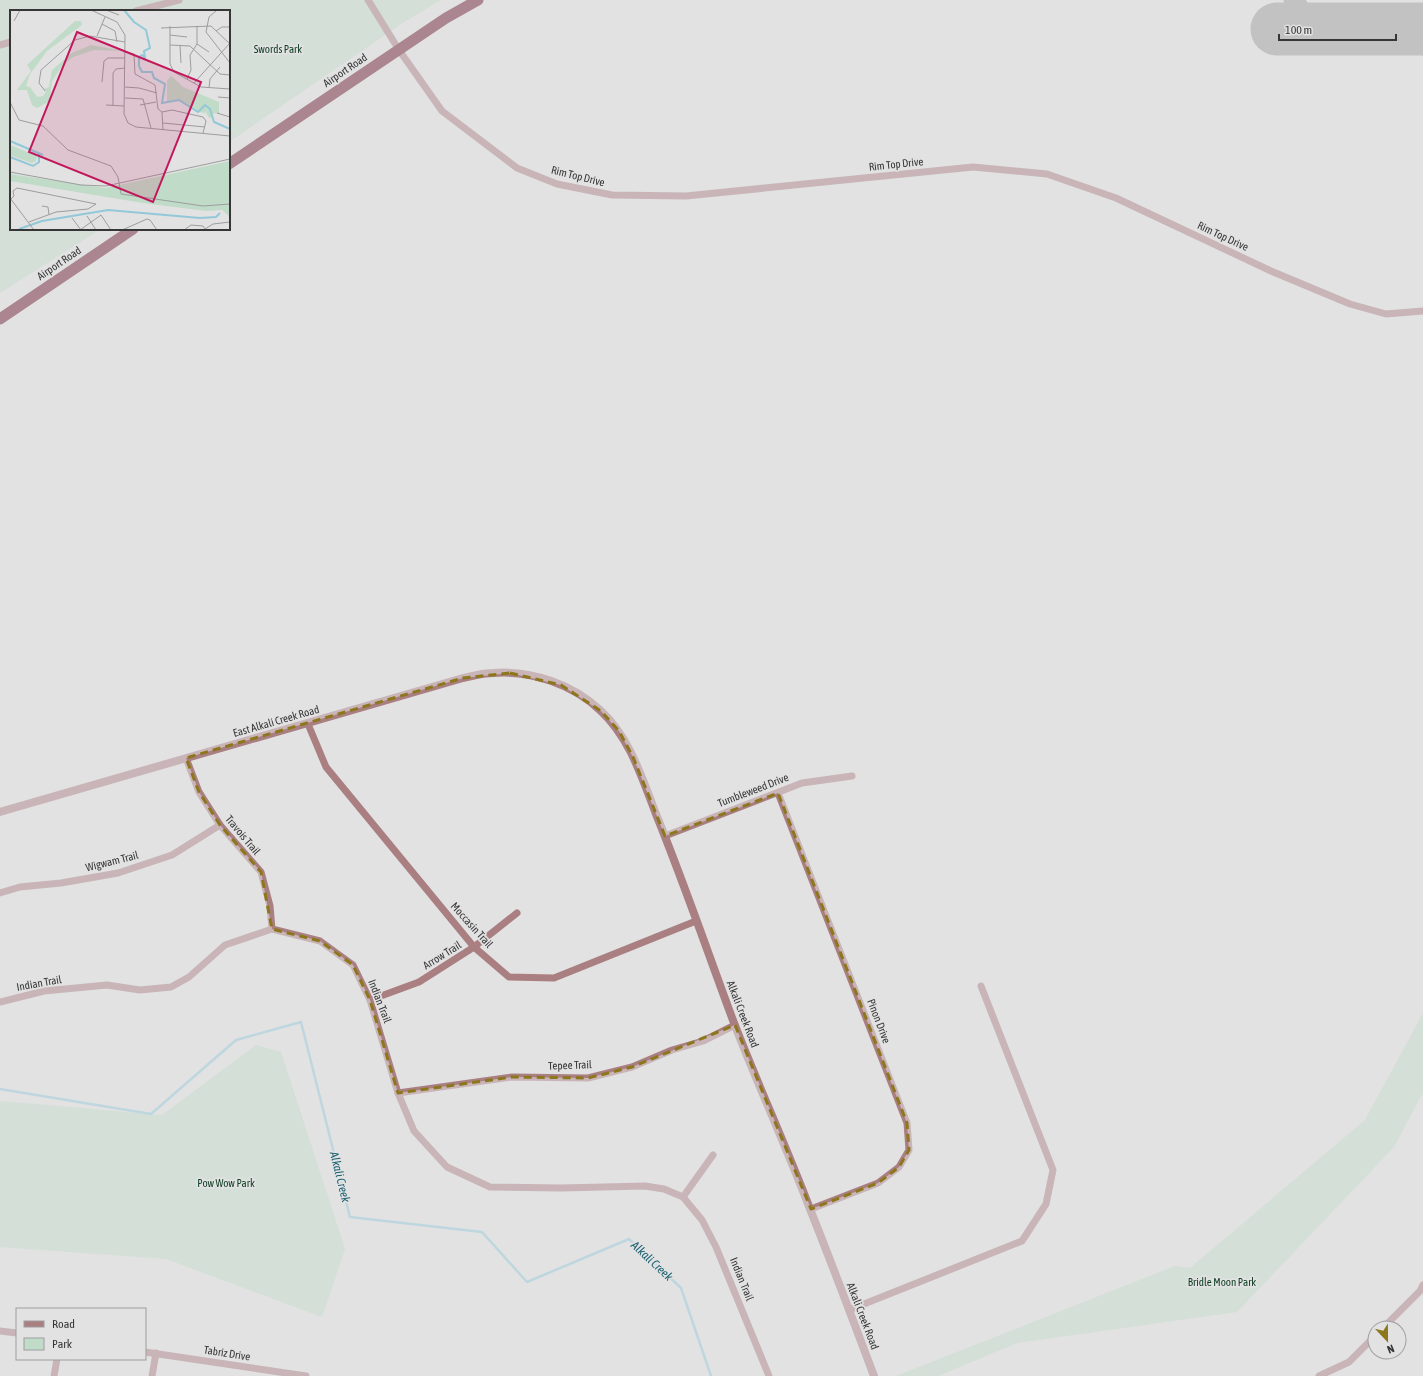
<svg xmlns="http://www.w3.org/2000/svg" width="1423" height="1376" font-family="'Asap Condensed',sans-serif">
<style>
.green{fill:#c0dbc7}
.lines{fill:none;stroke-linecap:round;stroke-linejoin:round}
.stream{stroke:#93c8d8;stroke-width:2.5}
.taxiway{stroke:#9c9c9c;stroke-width:21}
.runway{stroke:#9c9c9c;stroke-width:53}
.minor{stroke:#aa7f81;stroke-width:7}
.tertiary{stroke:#aa7f81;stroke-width:8}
.trunk{stroke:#681628;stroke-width:11}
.marked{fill:none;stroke:#8c771c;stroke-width:3;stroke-dasharray:8 5;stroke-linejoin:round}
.labels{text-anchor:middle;stroke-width:3.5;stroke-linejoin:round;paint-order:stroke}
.park-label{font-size:11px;fill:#0c3d20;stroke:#e2e2e3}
.street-label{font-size:11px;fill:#363637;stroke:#e2e2e3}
.water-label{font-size:12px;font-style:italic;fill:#185e6f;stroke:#e2e2e3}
.inset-river{fill:none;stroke:#93c8d8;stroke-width:2}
.inset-road{fill:none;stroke:#9d9d9e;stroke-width:1}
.view{fill:#c2185b;fill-opacity:0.15;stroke:#c2185b;stroke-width:2}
.inset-edge{fill:none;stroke:#363637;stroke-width:2}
</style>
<rect width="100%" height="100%" fill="#e2e2e3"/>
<!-- green -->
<g class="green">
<path d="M0 0H441L401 24 229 142V11H11V229H101L0 293Z"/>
<path d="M1423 1013V1092L1394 1147 1237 1312 1017 1343 938 1376H896L1175 1266 1190 1268 1365 1120Z"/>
<path d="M256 1045 281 1052 345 1249 322 1317 166 1259 0 1247V1101L162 1115Z"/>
</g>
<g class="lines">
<!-- stream -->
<path class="stream" d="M0 1089 151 1114 236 1040 301 1022 350 1217 482 1232 527 1282 629 1239 681 1288 711 1376"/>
<!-- taxiway -->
<path class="taxiway" d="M1294 0C1301 14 1308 24 1323 29"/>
<!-- runway -->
<path class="runway" d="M1277 29H1423"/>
<!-- minor -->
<g class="minor">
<path d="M368 0 399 50 442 111 517 168 557 184 612 195 686 196 973 167 1047 174 1116 198 1271 271 1350 304 1386 314 1423 311"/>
<path d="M136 11 179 0"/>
<path d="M0 45 11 42"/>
<path d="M308 724 326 767 474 947 509 977 554 978 696 921"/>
<path d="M186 758 199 792 220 825 261 872 270 906 272 929"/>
<path d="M778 793 907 1123 909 1150 899 1167 878 1183 811 1209"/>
<path d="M665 836 802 783 852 776"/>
<path d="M0 893 20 887 61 883 118 873 172 855 220 825"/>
<path d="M370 1000 419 982 474 947 517 913"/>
<path d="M0 1002 44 991 107 985 140 990 171 987 189 977 225 945 272 929 320 941 353 965 370 1000 398 1093 414 1131 447 1167 490 1187 561 1188 645 1186 664 1189 683 1197 702 1220 716 1247 769 1376"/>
<path d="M398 1093 512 1077 588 1078 632 1067 672 1050 703 1041 735 1025"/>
<path d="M683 1197 713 1155"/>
<path d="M849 1310 1022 1241 1046 1204 1053 1170 981 986"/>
<path d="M1383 1328 1420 1291 1423 1285"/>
<path d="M0 1331 17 1333"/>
<path d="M145 1352 306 1376"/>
<path d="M54 1376 57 1359"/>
<path d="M152 1376 156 1353"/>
<path d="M1319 1376 1349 1362 1375 1336"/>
</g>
<!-- tertiary -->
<path class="tertiary" d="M0 812 463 678C473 676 483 673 493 673 531 670 573 684 601 711 630 738 642 778 656 814 684 883 708 953 734 1023 758 1085 786 1146 810 1209 832 1264 853 1320 874 1376"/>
<!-- trunk -->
<g class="trunk">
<path d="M229 164 446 18 478 0"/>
<path d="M0 319 133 229"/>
</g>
</g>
<!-- marked area -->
<path d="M0 0H1423V1376H0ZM510 673 561 685 601 711 619 731 633 757 665 836 778 793 907 1123 909 1150 899 1167 878 1183 811 1209 735 1025 632 1067 588 1078 512 1077 398 1093 370 1000 353 965 320 941 272 929 261 872 220 825 199 792 186 758 463 678Z" fill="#e2e2e3" fill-opacity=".55" fill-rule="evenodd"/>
<path class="marked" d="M510 673 561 685 601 711 619 731 633 757 665 836 778 793 907 1123 909 1150 899 1167 878 1183 811 1209 735 1025 632 1067 588 1078 512 1077 398 1093 370 1000 353 965 320 941 272 929 261 872 220 825 199 792 186 758 463 678Z"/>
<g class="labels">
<!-- park labels -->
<g class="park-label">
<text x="278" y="53">Swords Park</text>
<text x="226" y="1187">Pow Wow Park</text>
<text x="1222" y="1286">Bridle Moon Park</text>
</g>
<!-- street labels -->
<g class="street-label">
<text transform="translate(345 70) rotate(-34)" y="4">Airport Road</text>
<text transform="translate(896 164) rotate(-6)" y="4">Rim Top Drive</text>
<text transform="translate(578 176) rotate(14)" y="4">Rim Top Drive</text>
<text transform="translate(1223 236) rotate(25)" y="4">Rim Top Drive</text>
<text transform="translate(59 263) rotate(-34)" y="4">Airport Road</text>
<text transform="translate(276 721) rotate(-16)" y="4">East Alkali Creek Road</text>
<text transform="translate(753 790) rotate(-21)" y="4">Tumbleweed Drive</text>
<text transform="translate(243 835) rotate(50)" y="4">Travois Trail</text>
<text transform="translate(112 861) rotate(-14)" y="4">Wigwam Trail</text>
<text transform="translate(472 925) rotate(48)" y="4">Moccasin Trail</text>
<text transform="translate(442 955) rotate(-32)" y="4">Arrow Trail</text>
<text transform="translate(39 983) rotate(-10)" y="4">Indian Trail</text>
<text transform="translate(380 1001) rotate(69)" y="4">Indian Trail</text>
<text transform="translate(743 1014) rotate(69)" y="4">Alkali Creek Road</text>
<text transform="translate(879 1021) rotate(69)" y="4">Pinon Drive</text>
<text transform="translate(570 1065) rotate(-2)" y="4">Tepee Trail</text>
<text transform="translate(742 1279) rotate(68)" y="4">Indian Trail</text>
<text transform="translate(863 1316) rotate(69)" y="4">Alkali Creek Road</text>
<text transform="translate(227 1353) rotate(9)" y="4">Tabriz Drive</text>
</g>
<!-- water labels -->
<g class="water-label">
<text transform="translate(340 1177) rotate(76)" y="4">Alkali Creek</text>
<text transform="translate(652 1261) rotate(43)" y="4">Alkali Creek</text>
</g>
</g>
<!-- overview -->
<g transform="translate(10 10)">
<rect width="220" height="220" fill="#e2e2e3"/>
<path d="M65 11H71L72 15 37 41 20 64 16 76 20 77 27 87 33 86 36 82 34 79 39 77 42 60 62 43 81 35 114 41 84 40 63 47 53 55 42 71 40 91 27 98 22 95 17 80H7L21 61 17 55ZM161 66 173 77 209 92V103L202 104 200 109 196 103 197 99 195 103 190 102 168 89 157 92V71ZM0 135 27 146 26 151 22 153 0 145ZM220 151V207L212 200 196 201 133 193 0 171V164L95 178Z" fill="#c0dbc7"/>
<path class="inset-river" d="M114 0 124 12 136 20 140 38 134 41 135 48 132 45 129 47V56L132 62H142L144 68 155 74 152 93 169 90 188 102 195 95 200 99 204 112 220 119M0 131 33 145M0 147 23 156 29 152V143M9 219 32 211 98 200 190 208 206 207 210 203"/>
<path class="inset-road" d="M81 0 107 12 115 25 114 104 118 113 126 117 220 126M96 0 109 5M207 0 199 7 196 22 220 53M4 11 10 0M92 14 105 21 107 32M160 16V54L164 62 191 77 220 79M151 18 201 16 220 34M206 21 212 17H220M160 25 177 27M87 26 95 7M187 34 199 42M160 35 180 36 210 64 220 65M170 35 171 53M115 42 124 44 125 64 145 75 148 99 152 102 162 100 193 107 196 111 193 123M177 69 181 60 180 45 187 34V16M92 72 94 51 98 48H115M184 73 220 33M115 77 129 78 147 83M199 78 200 69 210 57M35 81 29 73 31 60 65 30 80 26 115 32M208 87 220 88M115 88 133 89 141 118M0 92 9 110 33 116 58 140 101 156 108 167 111 184 193 196 220 194M96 95 114 96M130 95 146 92M103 96V63L106 59 115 58M152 102 153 120M207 103 220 107M153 113 195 117M0 162 71 175 96 176 220 149M0 188 24 220M1 189 4 186 3 181 7 178 86 194 78 199 46 202 19 212M32 196 38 197 39 205M77 206 86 220M62 208 71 220M195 219 203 214 220 212M70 220 91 205 101 220M112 220 137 209 140 210 147 220M174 220 181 215 193 216 195 219"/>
<path class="view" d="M67 22 191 72 143 192 19 142Z"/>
<rect width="220" height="220" class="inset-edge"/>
</g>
<!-- legend -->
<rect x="16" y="1308" width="130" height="52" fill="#e2e2e3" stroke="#9d9d9e"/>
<rect x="24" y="1321" width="20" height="6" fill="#aa7f81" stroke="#9d9d9e"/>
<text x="52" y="1328" font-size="12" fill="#363637">Road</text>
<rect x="24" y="1338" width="20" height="12" fill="#c0dbc7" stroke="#9d9d9e"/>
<text x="52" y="1348" font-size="12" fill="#363637">Park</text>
<!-- north arrow -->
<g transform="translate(1387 1340) rotate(158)"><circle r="19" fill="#e2e2e3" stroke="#9d9d9e"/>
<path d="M0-3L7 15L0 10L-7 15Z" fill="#8c771c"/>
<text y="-6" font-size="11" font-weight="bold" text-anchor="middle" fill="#363637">N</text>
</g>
<!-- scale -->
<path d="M1279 34v6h117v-6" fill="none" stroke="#363637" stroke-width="2"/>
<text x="1285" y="34" font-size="12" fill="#363637" stroke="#e2e2e3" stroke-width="3" paint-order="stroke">100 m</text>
</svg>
